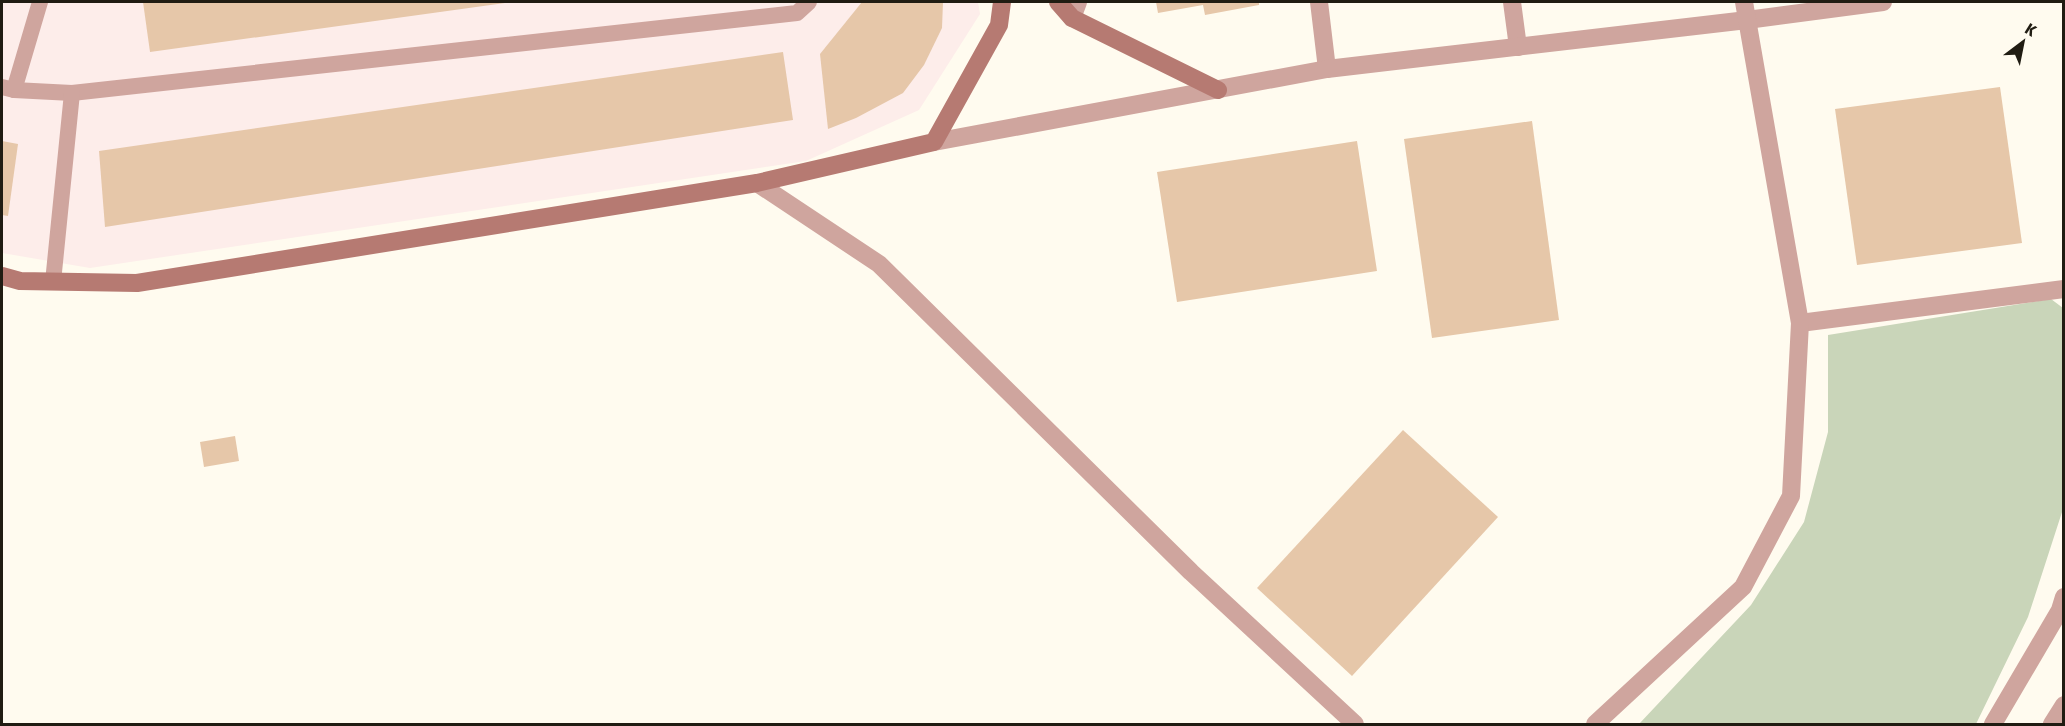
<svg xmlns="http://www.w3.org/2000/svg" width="2065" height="726" font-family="'Fira Sans Condensed',sans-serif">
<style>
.industrial{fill:#fdedea}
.green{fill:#c9d5b9}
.building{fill:#e6c7a9}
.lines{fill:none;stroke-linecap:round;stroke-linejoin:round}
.lane{stroke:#cfa59e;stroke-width:16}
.street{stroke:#cfa59e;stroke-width:18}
.secondary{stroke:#b67a72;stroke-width:18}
</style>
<rect width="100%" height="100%" fill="#fffbef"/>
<!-- industrial -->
<path class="industrial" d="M2 2H978L980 14 919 110 806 161 90 268 2 253Z"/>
<!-- green -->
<path class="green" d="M2051 299 2063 308V509L2028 617 1976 724H1639L1751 605 1804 522 1828 432V335Z"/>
<!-- building -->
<g class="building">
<path d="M143 2H505V3L150 52Z"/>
<path d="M862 2H943L942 28 924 65 903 93 856 118 828 129 820 54Z"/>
<path d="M1156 2H1259V5L1205 15 1203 5 1158 13Z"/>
<path d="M783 52 793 120 105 227 99 151Z"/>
<path d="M2000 87 2022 243 1857 265 1835 109Z"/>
<path d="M1532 121 1559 320 1432 338 1404 139Z"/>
<path d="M2 141 18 144 8 216 2 215Z"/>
<path d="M1357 141 1377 271 1177 302 1157 172Z"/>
<path d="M1403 430 1498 517 1352 676 1257 588Z"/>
<path d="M235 436 239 461 204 467 200 442Z"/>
</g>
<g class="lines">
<!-- lane -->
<g class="lane">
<path d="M2 87 14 90 72 93 797 13 809 2"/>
<path d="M14 90 40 2"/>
<path d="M53 282 72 93"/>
</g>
<!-- street -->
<g class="street">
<path d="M1319 2 1327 69"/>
<path d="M1512 2 1518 47"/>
<path d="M1072 18 1078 2"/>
<path d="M934 142 1327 69 1747 20 1883 2"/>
<path d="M757 183 879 264 1191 572 1355 724"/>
<path d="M1800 323 2064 289"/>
<path d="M1595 724 1743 587 1791 496 1800 323 1744 2"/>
<path d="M1993 724 2060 610 2064 597"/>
<path d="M2052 724 2064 705"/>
</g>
<!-- secondary -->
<g class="secondary">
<path d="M1058 2 1072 18 1218 90"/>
<path d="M2 276 20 281 137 283 757 183 934 142 999 25 1002 2"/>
</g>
</g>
<!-- border -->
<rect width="2065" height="726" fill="none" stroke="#201c12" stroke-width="6"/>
<!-- north arrow -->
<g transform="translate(2023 42) rotate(32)" stroke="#fffbef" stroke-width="4.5" paint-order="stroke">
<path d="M0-4.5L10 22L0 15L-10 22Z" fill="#201c12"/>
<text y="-9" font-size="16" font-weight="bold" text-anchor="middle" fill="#201c12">K</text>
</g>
</svg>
